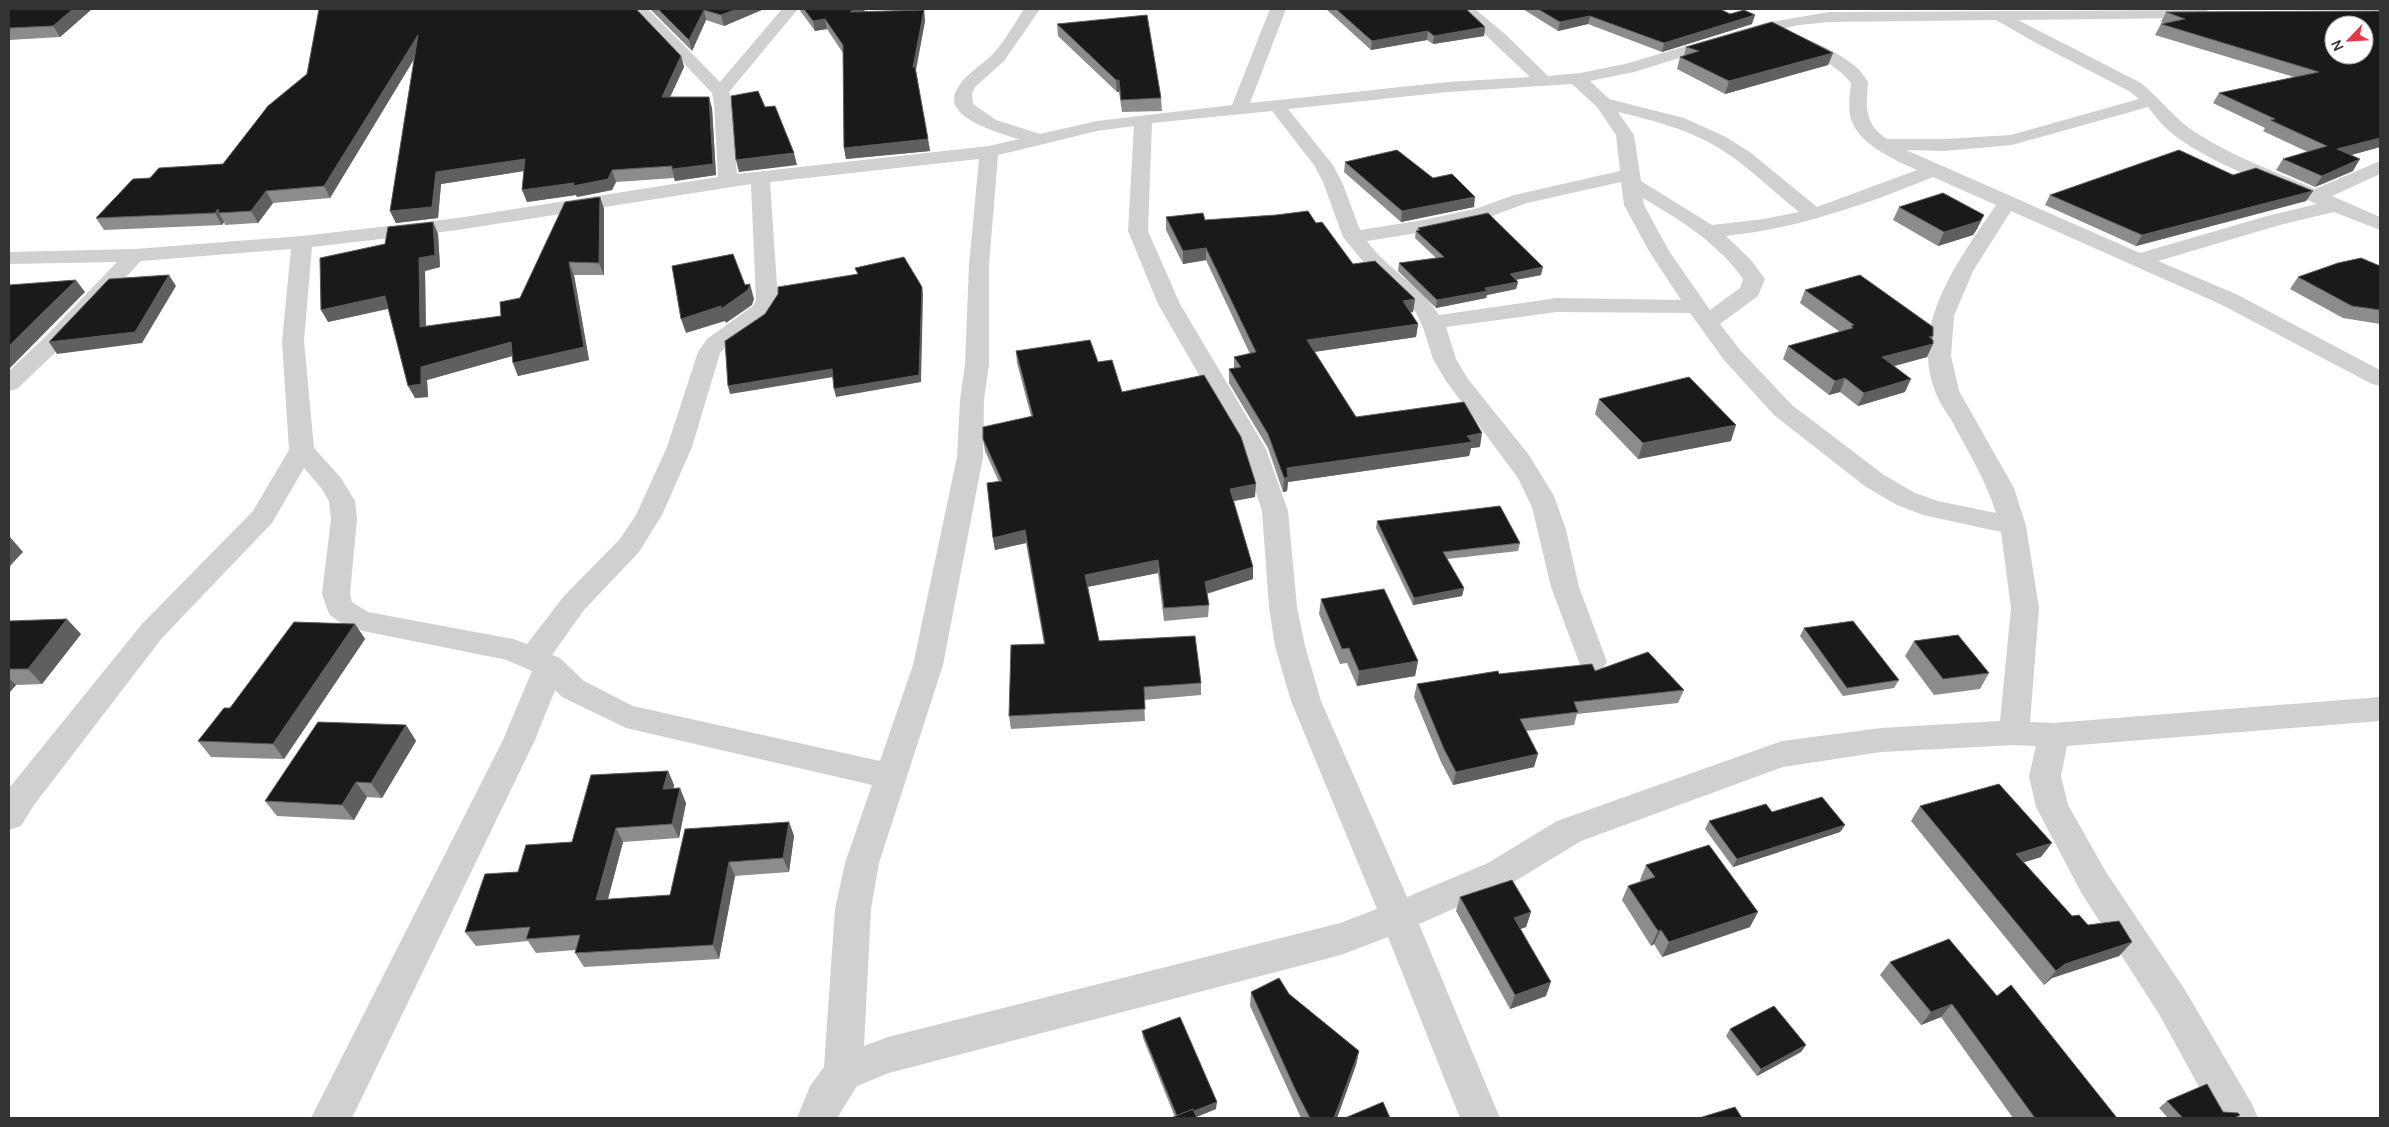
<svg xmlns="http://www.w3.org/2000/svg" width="2389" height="1127" font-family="Manrope,sans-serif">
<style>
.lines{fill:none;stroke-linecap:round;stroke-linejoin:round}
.street{fill:#d0d0d0;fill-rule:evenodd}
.wall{fill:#8c8c8c}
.shaded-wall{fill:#5f5f5f}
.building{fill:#1a1a1a;stroke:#5f5f5f;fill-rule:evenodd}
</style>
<rect width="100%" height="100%" fill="#fff"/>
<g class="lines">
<!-- street -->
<path class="street" d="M632 9H648L720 82 782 9H798L729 92 732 103 737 174 989 146 1019 139C1002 134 942 118 956 91 963 76 979 67 991 56 1004 43 1014 24 1024 9H1040L1004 61 975 87 972 93 973 104 996 120 1040 134 1097 121 1232 105 1270 9H1286L1250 103 1448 82 1530 77 1458 9H1475L1505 34 1548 76 1580 73 1625 64 1765 23 1829 12 2207 10 2210 13 2202 18 2018 20 2141 83C2161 99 2176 121 2198 134 2234 157 2276 172 2315 189L2380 161V174L2332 196 2380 217V230L2334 212 2280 225 2158 261 2236 294 2380 370V386L2372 384 2220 304 2011 211 1973 271 1954 316 1951 356 1959 391 2014 488 2026 526 2039 608 2030 722 2054 723 2380 697V721L2067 746 2061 776 2068 805 2106 872 2185 990 2252 1104 2258 1118H2216L2159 1014 2082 894 2036 807 2029 776 2036 746 2014 745 1881 752 1783 767 1581 841 1512 883 1419 924 1500 1118H1460L1388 937 1341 955 889 1073 857 1086 837 1118H797L810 1086 824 1067 835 909 845 863 872 785 626 728 562 697 555 690 535 740 352 1118H311L503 740 532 671 507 660 363 631 339 622 329 614 322 594 331 519 329 501 322 489 304 468 272 523 162 638 34 805 21 826 9 830 10 787 142 624 253 511 289 450 282 341 291 249 141 261 60 348 17 389 9 391V371L44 338 117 262 9 264V252L135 249 302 236 458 218 718 177 714 103 712 93ZM1996 20 2038 44 2129 91 2139 99 2011 135 1944 139H1887C1864 123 1866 108 1868 82 1865 77 1861 71 1856 67 1845 57 1806 34 1792 38L1790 41 1792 44C1814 55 1836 64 1851 83 1850 95 1847 109 1852 122 1862 146 1895 160 1917 170L1817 207 1751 153 1726 137 1684 118 1609 99 1590 81 1634 72 1747 37 1799 25 1829 22ZM1572 84 1597 107 1616 135 1620 171 1514 195 1478 208 1424 220 1360 230 1342 182 1333 165 1288 109 1448 92ZM2148 107C2154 114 2159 122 2166 128 2200 160 2273 185 2317 204L2267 216 2140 253 1906 150 1944 151 2012 145ZM1272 111 1314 165 1323 182 1343 237 1365 264 1397 292 1415 311 1423 327 1433 359 1446 381 1518 478 1532 507 1551 587 1582 670 1592 673 1602 670 1607 662 1579 587 1566 530 1554 496 1529 455 1468 379 1456 359 1446 327 1557 312 1690 313 1724 360 1774 415 1866 487 1897 505 1923 515 2001 532 2011 608 2000 721 1881 728 1782 741 1557 821 1488 863 1407 897 1321 701 1305 646 1297 607 1288 511 1266 449 1180 304 1148 231 1152 123ZM1618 112C1656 121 1695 131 1728 154 1753 171 1775 193 1799 212L1764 219 1712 225 1641 181 1634 135ZM1134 126 1128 231 1158 304 1242 449 1262 511 1269 607 1275 646 1291 701 1377 909 1340 923 888 1037 864 1046 871 909 879 863 943 665 983 457 984 400 989 364V265L998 155 1097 131ZM979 159 969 265 965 364 960 400 957 457 913 665 880 761 633 706 584 681 560 658 552 655 584 610 639 552 662 515 692 447 720 353 731 342 765 320 778 300 770 182ZM1933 177 1996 205C1960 259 1909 322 1935 391 1939 402 1946 412 1952 421 1968 452 1986 480 1996 513L1938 501 1915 493 1884 475 1792 405 1740 350 1720 324 1758 296 1765 279 1751 260 1726 236C1799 228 1865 205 1933 177ZM1621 182 1624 205 1649 251 1681 300 1557 298 1439 315C1420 285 1387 269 1367 241L1424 232 1484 219 1527 203ZM751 184 756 300 753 306 707 339 698 352 667 447 636 515 620 539 564 596 527 644 513 639 368 612 352 602 350 594 357 519 355 501 341 478 314 448 304 341 312 247 458 230ZM1643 198C1680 220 1718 243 1743 279L1740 288 1710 310 1669 251 1644 205Z"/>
</g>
<!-- wall -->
<g class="wall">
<path d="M9 9H92L60 37 9 40Z"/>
<path d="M319 9 681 56 684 67 670 97 712 108 716 175 675 181 674 178 616 182 612 190 577 197 576 195 527 202 524 171 441 184 438 218 396 223 390 211 414 59 330 198 273 203 258 223 225 225 224 222 222 225 104 230 96 218 150 178 223 164 307 74Z"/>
<path d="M650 9H764L724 26 706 20 692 51Z"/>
<path d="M799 9H866L863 12 924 10 925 21 916 71 930 151 846 159 844 148 843 53 827 29 815 31Z"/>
<path d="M1326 9H1466L1485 27 1484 36 1433 44 1427 40 1371 50Z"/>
<path d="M1523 9H1720L1752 24 1662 52 1588 24 1558 31Z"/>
<path d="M2380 11V147L2351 155 2353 171 2315 187 2276 170 2283 159 2308 152 2263 131 2265 128 2213 103 2219 93 2294 77 2155 35 2161 24 2164 23 2161 22 2166 12Z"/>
<path d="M1057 24 1161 98 1162 111 1122 112 1119 92H1117L1058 36Z"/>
<path d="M1686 47 1833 53 1828 65 1725 94 1677 69 1680 57 1684 56Z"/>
<path d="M1345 162 1433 178 1474 207 1401 222 1344 172Z"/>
<path d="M2313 191 2306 201 2136 246 2045 205 2050 195Z"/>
<path d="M600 197 604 209V275H574L589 360 518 376 513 363 512 356 427 380 428 397 415 398 388 309 328 322 385 244 433 222 438 234 440 267 425 271 426 326 501 316 520 298Z"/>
<path d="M1899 207 1984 215 1977 229 1973 235 1938 246 1893 220Z"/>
<path d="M1166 217 1205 220 1316 223 1353 264 1415 299 1413 312 1410 313 1418 324 1416 337 1314 352 1356 417 1480 447 1471 448 1469 456 1288 482 1287 491 1283 492 1268 448 1229 383V369L1234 368V357L1250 354 1206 260 1183 264 1166 230Z"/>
<path d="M1418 228 1541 275 1516 280 1518 282 1516 289 1487 295 1486 298 1436 308 1398 271 1399 263 1436 258 1415 238 1416 231H1417Z"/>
<path d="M2380 266V324L2343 318 2290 289 2298 277Z"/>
<path d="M1805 290 1933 336 1927 357 1894 366 1905 392 1858 406 1840 392 1829 395 1783 359 1788 346 1840 332 1800 303Z"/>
<path d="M1016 351 1098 362 1122 392 1255 497 1233 501 1253 567V579L1207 594 1209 605 1208 617 1164 621 1158 573 1088 587 1099 641 1201 683V695L1144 700 1145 721 1011 729 1009 716 1044 644 1026 543 995 550 993 538 999 482 985 451 983 439 1031 416 1017 363Z"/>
<path d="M1599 399 1731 441 1638 459 1595 414Z"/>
<path d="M1377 521 1520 543 1518 551 1447 559 1464 588 1462 596 1413 605 1376 528Z"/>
<path d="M1321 599 1418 661 1415 676 1357 686 1347 663 1340 664 1319 614Z"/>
<path d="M9 621 81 634 42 684 16 685 9 693Z"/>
<path d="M355 624 365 639 284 759 211 757 198 741 230 708Z"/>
<path d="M1804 628 1899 680 1894 688 1843 696 1800 636Z"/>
<path d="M1914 641 1989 673 1980 689 1934 695 1905 656Z"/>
<path d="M1595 671 1684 690 1678 703 1577 714 1574 725 1526 731 1534 767 1453 785 1441 762 1414 697 1417 684 1499 674Z"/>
<path d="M406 725 416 741 382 798 367 797 354 820 277 816 265 801Z"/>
<path d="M668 771 674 785V788L686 803 679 838 623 842 608 899 670 895 789 822 794 836 789 872 735 876 719 959 584 967 575 953 576 950 536 953 528 941 476 946 465 932 572 842Z"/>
<path d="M1920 806 2041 857 2024 862 2072 916 2088 925 2132 942 2119 956 2052 978 2044 985 1911 821Z"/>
<path d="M1772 812 1845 825 1840 832 1733 867 1705 829 1709 821Z"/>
<path d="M1646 865 1750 927 1662 957 1654 944 1651 946 1622 900 1628 886 1641 881 1640 880Z"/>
<path d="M1460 897 1531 912 1526 927 1521 929 1546 996 1510 1009 1456 911Z"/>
<path d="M1890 962 1997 996 2117 1118H2013L1941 1017 1921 1025 1880 975Z"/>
<path d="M1251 992 1289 994 1359 1051 1356 1065 1337 1118H1301L1250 1006Z"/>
<path d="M1730 1029 1806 1045 1801 1052 1757 1076 1726 1036Z"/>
<path d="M1142 1031 1216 1109 1196 1117H1175L1143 1038Z"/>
<path d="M2167 1101 2223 1112 2236 1118H2168L2159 1108Z"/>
</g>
<!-- shaded-wall -->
<g class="shaded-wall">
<path d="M73 9H92L60 37 53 26Z"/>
<path d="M737 9H764L724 26 721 15Z"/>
<path d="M854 9H866L852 23 850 12Z"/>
<path d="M704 10 706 20 692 51 689 40Z"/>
<path d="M924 10 925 21 914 78 913 67Z"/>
<path d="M1755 15 1752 24 1662 52 1664 43Z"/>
<path d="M1590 16 1588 24 1558 31 1560 22Z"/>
<path d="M825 19 827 29 815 31 813 21Z"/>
<path d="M1485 27 1484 36 1433 44 1434 36Z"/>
<path d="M1428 31 1427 40 1371 50 1372 41Z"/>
<path d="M418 35 422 46 330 198 324 186Z"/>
<path d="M1833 53 1828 65 1725 94 1729 81Z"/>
<path d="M681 56 684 67 665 108 662 97Z"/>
<path d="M1116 80H1119V92H1117Z"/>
<path d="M709 97 712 108 716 175 675 181 672 169Z"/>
<path d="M2380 138V147L2330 161 2337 149Z"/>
<path d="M928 139 930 151 846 159 844 148Z"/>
<path d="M794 153 797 165 739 172 736 160Z"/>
<path d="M525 159 530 170 441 184 438 218 396 223 390 211 436 172Z"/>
<path d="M2360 159 2353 171 2315 187 2322 176Z"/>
<path d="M612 170 616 182 612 190 577 197 576 195 527 202 522 190Z"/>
<path d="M266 191 273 203 258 223 251 211Z"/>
<path d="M2313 191 2306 201 2136 246 2142 235Z"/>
<path d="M600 197 604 209V275L599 263Z"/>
<path d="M1475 197 1474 207 1401 222 1402 211Z"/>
<path d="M218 209 219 213 224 222 222 225 215 213Z"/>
<path d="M1984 215 1977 229 1973 235 1938 246 1944 232Z"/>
<path d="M433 222 438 234 440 267 425 271 426 340 420 327 419 258Z"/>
<path d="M1206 248V260L1183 264V251Z"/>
<path d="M569 262 574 275 589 360 518 376 513 363Z"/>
<path d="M1543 267 1541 275 1509 281 1510 274Z"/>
<path d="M169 275 176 286 142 343 57 354 49 342Z"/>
<path d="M76 280 85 292 9 369V346Z"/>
<path d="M1518 282 1516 289 1487 295 1486 298 1436 308 1437 300 1485 288Z"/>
<path d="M750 284 754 299 752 305 726 323 725 321 686 333 681 319Z"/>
<path d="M922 287 923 295 921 382 836 397 834 389Z"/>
<path d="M385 296 391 308 328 322 321 310Z"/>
<path d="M1415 299 1413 312 1401 314 1403 301Z"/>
<path d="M1418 324 1416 337 1306 353 1307 340Z"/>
<path d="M1933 336 1929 345 1933 344 1927 357 1876 371 1882 357Z"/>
<path d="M511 342 516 355 427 380 428 397 415 398 408 386 421 367Z"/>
<path d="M832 369 833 377 730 394 728 386Z"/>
<path d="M1845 378 1840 392 1829 395 1835 381Z"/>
<path d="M1911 379 1905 392 1858 406 1864 393Z"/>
<path d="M1736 425 1731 441 1638 459 1643 443Z"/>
<path d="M1482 433 1480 447 1471 448 1469 456 1288 482 1287 491 1283 492 1284 478 1287 468Z"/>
<path d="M1256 484 1255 497 1229 502 1230 489Z"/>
<path d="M1025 530 1026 543 995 550 993 538Z"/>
<path d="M10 537 23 552 9 567V538Z"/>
<path d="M1158 560V573L1086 587 1085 575Z"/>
<path d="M1253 567V579L1205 594V582Z"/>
<path d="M1464 588 1462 596 1413 605 1414 598Z"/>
<path d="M67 619 81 634 42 684 28 669Z"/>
<path d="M355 624 365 639 284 759 273 744Z"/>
<path d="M1418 661 1415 676 1357 686 1359 671Z"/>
<path d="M9 678 16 685 9 693Z"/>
<path d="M406 725 416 741 382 798 371 783Z"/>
<path d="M1538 754 1534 767 1453 785 1456 772Z"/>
<path d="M668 771 674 785 670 804 663 789Z"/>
<path d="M356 782 367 797 354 820 342 805Z"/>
<path d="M680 788 686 803 679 838 672 824Z"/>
<path d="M789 822 794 836 789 872 783 858Z"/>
<path d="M1845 825 1840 832 1733 867 1737 859Z"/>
<path d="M616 828 623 842 604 914 596 900Z"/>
<path d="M2052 843 2041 857 2005 868 2016 854Z"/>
<path d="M729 862 735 876 719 959 713 945Z"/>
<path d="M1531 912 1526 927 1510 932 1514 918Z"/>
<path d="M1758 912 1750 927 1662 957 1669 942Z"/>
<path d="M1661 930 1654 944 1651 946 1658 931Z"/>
<path d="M2132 942 2119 956 2052 978 2044 985 2056 971 2065 964Z"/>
<path d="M1551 982 1546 996 1510 1009 1515 995Z"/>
<path d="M1952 1004 1941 1017 1921 1025 1931 1012Z"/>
<path d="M1806 1045 1801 1052 1757 1076 1761 1069Z"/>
<path d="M1359 1051 1356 1065 1337 1118H1334Z"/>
<path d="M1217 1102 1216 1109 1194 1118H1178Z"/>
</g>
<!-- building -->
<g class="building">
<path d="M9 9H73L53 26 9 28Z"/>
<path d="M319 9H636L681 56 662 97H709L713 164 672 169V166L612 170 608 179 573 186 574 183 522 190 525 159 436 172 432 207 390 211 418 35 324 186 266 191 251 211 219 213 218 209 215 213 96 218 133 179 150 178 159 168 223 164 268 106 307 74Z"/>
<path d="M658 9H737L721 15 704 10 689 40Z"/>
<path d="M804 9H854L850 12 924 10 913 67H915L928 139 844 148 843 45 825 19 813 21Z"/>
<path d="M1336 9H1466L1485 27 1434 36 1428 31 1372 41Z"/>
<path d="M1538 9H1720L1730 14 1744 10 1755 15 1664 43 1590 16 1560 22Z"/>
<path d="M2380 11V138L2337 149 2360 159 2322 176 2283 159 2327 146 2270 120 2275 119 2219 93 2319 72 2161 24 2185 19 2166 12ZM2334 25H2364V55H2334Z"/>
<path d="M1147 15 1161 98 1121 100 1119 80H1116L1057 24Z"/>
<path d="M1772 22 1833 53 1729 81 1680 57 1699 51 1686 47Z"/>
<path d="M758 91 765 107 775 106 794 153 736 160 731 96Z"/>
<path d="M1397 150 1433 178 1452 174 1475 197 1402 211 1345 162Z"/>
<path d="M2179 150 2233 175 2256 168 2313 191 2142 235 2050 195Z"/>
<path d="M1943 193 1984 215 1980 221 1944 232 1899 207Z"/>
<path d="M600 197 599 263 569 262 584 347 513 363 511 342 421 367V384L408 386 385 296 321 310 320 258 385 244 388 227 433 222 435 255 419 258 420 327 501 316 500 302 520 298 565 202Z"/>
<path d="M1308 211 1316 223 1322 222 1353 264 1375 261 1415 299 1403 301 1418 324 1307 340 1356 417 1464 402 1482 433 1467 436 1472 442 1287 468 1288 477 1284 478 1268 434 1229 369 1241 367 1234 357 1256 352 1206 248 1183 251 1166 217 1203 213 1205 220 1276 215Z"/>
<path d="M1488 213 1543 267 1510 274 1518 282 1485 288 1487 291 1437 300 1399 263 1444 257 1416 231 1420 230 1418 228Z"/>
<path d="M733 254 745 285 750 284 748 290 721 309V306L681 319 672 266Z"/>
<path d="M904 257 922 287 919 375 834 389 832 369 728 386 725 341 765 314 778 294V287L858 274 855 268Z"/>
<path d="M2361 258 2380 266V310L2352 306 2298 277 2338 263Z"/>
<path d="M169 275 135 332 49 342 109 279Z"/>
<path d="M1860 275 1933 327V336L1929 337 1933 340V344L1882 357 1911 379 1864 393 1845 378 1835 381 1788 346 1853 328 1851 326 1854 325 1805 290Z"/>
<path d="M76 280 9 346V285Z"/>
<path d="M1090 340 1098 362 1112 360 1122 392 1204 375 1241 437 1256 484 1230 489 1253 567 1205 582 1209 605 1164 608 1158 560 1085 575 1099 641 1195 636 1201 683 1144 687 1145 709 1009 716 1011 645 1045 644 1025 530 993 538 987 483 1002 481 983 439V427L1033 416 1016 351Z"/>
<path d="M1689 377 1736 425 1643 443 1599 399Z"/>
<path d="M1500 506 1520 543 1443 552 1464 588 1414 598 1377 521Z"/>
<path d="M1384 589 1418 661 1359 671 1349 648 1342 649 1321 599Z"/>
<path d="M67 619 28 669H9V621Z"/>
<path d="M1853 621 1899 680 1847 688 1804 628Z"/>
<path d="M294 622 355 624 273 744 198 741 224 708H230Z"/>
<path d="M1958 635 1989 673 1943 679 1914 641Z"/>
<path d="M1648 652 1684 690 1574 702 1578 712 1520 719 1538 754 1456 772 1444 749 1417 684 1498 671 1499 674 1592 664 1595 671Z"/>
<path d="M318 722 406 725 371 783 356 782 342 805 265 801Z"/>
<path d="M668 771 663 789 680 788 672 824 616 828 596 900 670 895 685 829 789 822 783 858 729 862 713 945 575 953 580 935 526 939 530 927 465 932 485 874 518 872 526 845 572 842 591 775Z"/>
<path d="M1999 784 2052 843 2016 854 2072 916 2079 915 2088 925 2119 921 2132 942 2065 964 2056 971 1920 806Z"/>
<path d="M1822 797 1845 825 1737 859 1709 821 1766 804 1772 812Z"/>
<path d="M1709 845 1758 912 1669 942 1661 930 1658 931 1628 886 1655 877 1646 865Z"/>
<path d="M1512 880 1531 912 1514 918 1551 982 1515 995 1460 897Z"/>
<path d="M1949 939 1997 996 2011 985 2117 1118H2035L1952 1004 1931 1012 1890 962Z"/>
<path d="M1279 978 1289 994 1359 1051 1334 1118H1310L1296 1091 1251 992Z"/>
<path d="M1774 1006 1806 1045 1761 1069 1730 1029Z"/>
<path d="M1180 1017 1217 1102 1194 1111 1193 1109 1177 1116 1142 1031Z"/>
<path d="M2207 1084 2223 1112 2238 1113 2240 1115 2234 1118H2183L2167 1101Z"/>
<path d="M1383 1102 1390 1118H1345Z"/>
<path d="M1735 1107 1742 1118H1699Z"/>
<path d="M1193 1109 1197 1118H1171Z"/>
</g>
<!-- border -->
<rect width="2389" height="1127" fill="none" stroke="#333333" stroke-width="20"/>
<!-- north arrow -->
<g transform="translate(2349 40) rotate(245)"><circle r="24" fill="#ffffff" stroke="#adadad"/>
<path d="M0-4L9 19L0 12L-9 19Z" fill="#e63946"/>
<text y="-8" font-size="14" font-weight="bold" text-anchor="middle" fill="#333333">N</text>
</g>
</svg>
